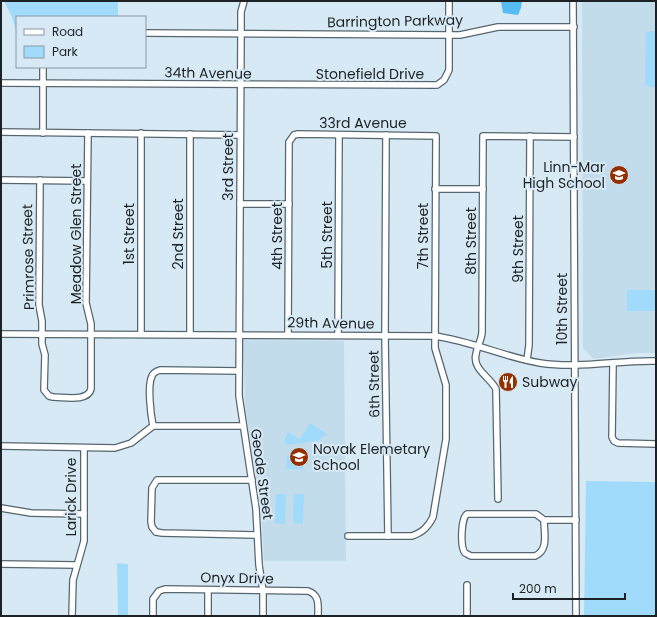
<svg xmlns="http://www.w3.org/2000/svg" width="657" height="617" font-family="Poppins,sans-serif">
<style>
.built{fill:#c3dceb}
.green{fill:#a1dbfc}
.water{fill:#56bdf2}
.lines{fill:none;stroke-linecap:round;stroke-linejoin:round}
.minor-casing{stroke:#56666f;stroke-width:8}
.minor{stroke:#fff;stroke-width:5.5}
.labels{text-anchor:middle;stroke-width:4;stroke-linejoin:round;paint-order:stroke}
.street-label{font-size:14px;fill:#1c2226;stroke:#d7e9f4}
.poi-label{font-size:14px;fill:#1c2226;stroke:#d7e9f4;text-anchor:start}
</style>
<rect width="100%" height="100%" fill="#d7e9f4"/>
<!-- built -->
<g class="built">
<path d="M582 1H656V353H637L593 359 583 348Z"/>
<path d="M243 340 344 341 346 561H264L261 508 245 405Z"/>
</g>
<!-- green -->
<g class="green">
<path d="M4 1H118V17H17V34L12 17Z"/>
<path d="M650 31H656V88L645 85 646 32H650Z"/>
<rect x="627" y="290" width="29" height="21"/>
<path d="M310 423 327 434 317 441 286 445 284 441 288 432 300 439Z"/>
<path d="M291 449 303 450V469H286L287 455H290Z"/>
<path d="M586 481 656 482V616H584Z"/>
<path d="M276 494H286L285 524 275 523Z"/>
<path d="M294 494H304L303 524 293 523Z"/>
<path d="M117 563 128 564V616H118Z"/>
</g>
<!-- water -->
<path class="water" d="M501 1H522L521 8 518 15 503 13Z"/>
<g class="lines">
<defs>
<g id="minor">
<path d="M244 1 241 12V33L239 396 256 509 259 565 263 591V616"/>
<path d="M573 1 576 616"/>
<path d="M147 33 448 35H460L498 27H574"/>
<path d="M1 83 437 85 444 80 449 70V1"/>
<path d="M1 132 240 135"/>
<path d="M43 133V67"/>
<path d="M386 135 385 336 388 536"/>
<path d="M1 180 87 181"/>
<path d="M40 180 39 305 42 321V344L45 355 44 390 49 396 53 397C64 397 88 402 91 389V324L86 303 88 133"/>
<path d="M435 189H483"/>
<path d="M240 204H289"/>
<path d="M1 334 434 336C472 341 504 357 540 363 579 369 617 360 656 361"/>
<path d="M141 334V133"/>
<path d="M190 334V134"/>
<path d="M288 335 289 142 294 135 298 134 436 136 435 348 446 385V439L433 517C428 527 423 532 412 536H348"/>
<path d="M338 335 339 135"/>
<path d="M527 360 529 345 530 136"/>
<path d="M613 364 612 437 614 441 618 443 656 444"/>
<path d="M153 426C151 416 147 385 152 376 153 373 157 371 160 370L239 371"/>
<path d="M1 446 115 448 131 443 153 426H243"/>
<path d="M252 480H157L152 488 151 522 152 527 156 532 162 533 257 535"/>
<path d="M498 499 496 389C490 377 472 369 476 354 477 347 481 341 482 333L483 136 574 137"/>
<path d="M1 508 31 513 84 514"/>
<path d="M544 520C544 533 549 550 535 556H471C470 556 466 553 465 553 460 547 461 518 467 514H536L544 520H576"/>
<path d="M1 564 76 565"/>
<path d="M467 585V616"/>
<path d="M208 590V616"/>
<path d="M72 616 73 580 84 541V448"/>
<path d="M153 616V599L159 591 165 589 308 591C320 595 318 605 318 616"/>
</g>
</defs>
<!-- minor casing -->
<use href="#minor" class="minor-casing"/>
<!-- minor -->
<use href="#minor" class="minor"/>
</g>
<!-- icons -->
<defs>
<symbol id="school-disc" viewBox="-11 -11 22 22"><circle r="9.5" fill="#942f00" stroke="#d7e9f4"/><path d="M0-5L7-2L0 1L-7-2ZM-4 1L0 2.5L4 1V4Q0 6-4 4Z" fill="#fff"/></symbol>
<symbol id="restaurant-disc" viewBox="-11 -11 22 22"><circle r="9.5" fill="#942f00" stroke="#d7e9f4"/><path d="M-5-6h1v4h1v-4h1v4h1v-4h1v5L-1.5 .5V6h-2V.5L-5-1ZM5-6V6H3V1.5H1.5Q1.5-4 5-6Z" fill="#fff"/></symbol>
</defs>
<g fill-rule="evenodd">
<use href="#school-disc" x="608" y="164" width="22" height="22"/>
<use href="#restaurant-disc" x="497" y="371" width="22" height="22"/>
<use href="#school-disc" x="288" y="446" width="22" height="22"/>
</g>
<g class="labels">
<!-- street labels -->
<g class="street-label">
<text transform="translate(395 21) rotate(-1)" y="5">Barrington Parkway</text>
<text transform="translate(208 73) rotate(1)" y="5">34th Avenue</text>
<text x="370" y="79">Stonefield Drive</text>
<text x="363" y="128">33rd Avenue</text>
<text transform="translate(228 167) rotate(-90)" y="5">3rd Street</text>
<text transform="translate(76 234) rotate(-90)" y="5">Meadow Glen Street</text>
<text transform="translate(129 234) rotate(-90)" y="5">1st Street</text>
<text transform="translate(178 234) rotate(-90)" y="5">2nd Street</text>
<text transform="translate(327 235) rotate(-90)" y="5">5th Street</text>
<text transform="translate(277 236) rotate(-90)" y="5">4th Street</text>
<text transform="translate(423 236) rotate(-90)" y="5">7th Street</text>
<text transform="translate(471 241) rotate(-90)" y="5">8th Street</text>
<text transform="translate(518 249) rotate(-90)" y="5">9th Street</text>
<text transform="translate(28 257) rotate(-91)" y="5">Primrose Street</text>
<text transform="translate(562 309) rotate(-90)" y="5">10th Street</text>
<text transform="translate(331 323) rotate(1)" y="5">29th Avenue</text>
<text transform="translate(374 384) rotate(-91)" y="5">6th Street</text>
<text transform="translate(262 474) rotate(82)" y="5">Geode Street</text>
<text transform="translate(71 497) rotate(-90)" y="5">Larick Drive</text>
<text transform="translate(237 578) rotate(1)" y="5">Onyx Drive</text>
</g>
<!-- poi labels -->
<g class="poi-label">
<text x="605" y="172" text-anchor="end">Linn-Mar<tspan x="605" dy="16">High School</tspan></text>
<text x="522" y="387">Subway</text>
<text x="313" y="454">Novak Elemetary<tspan x="313" dy="16">School</tspan></text>
</g>
</g>
<!-- border -->
<rect width="657" height="617" fill="none" stroke="#1c2226" stroke-width="4"/>
<!-- legend -->
<rect x="16" y="16" width="130" height="52" fill="#d7e9f4" stroke="#8c99a2"/>
<rect x="24" y="29" width="20" height="6" fill="#ffffff" stroke="#8c99a2"/>
<text x="52" y="36" font-size="12" fill="#1c2226">Road</text>
<rect x="24" y="46" width="20" height="12" fill="#a1dbfc" stroke="#8c99a2"/>
<text x="52" y="56" font-size="12" fill="#1c2226">Park</text>
<!-- scale -->
<path d="M513 593v6h112v-6" fill="none" stroke="#1c2226" stroke-width="2"/>
<text x="519" y="593" font-size="12" fill="#1c2226" stroke="#d7e9f4" stroke-width="3" paint-order="stroke">200 m</text>
</svg>
